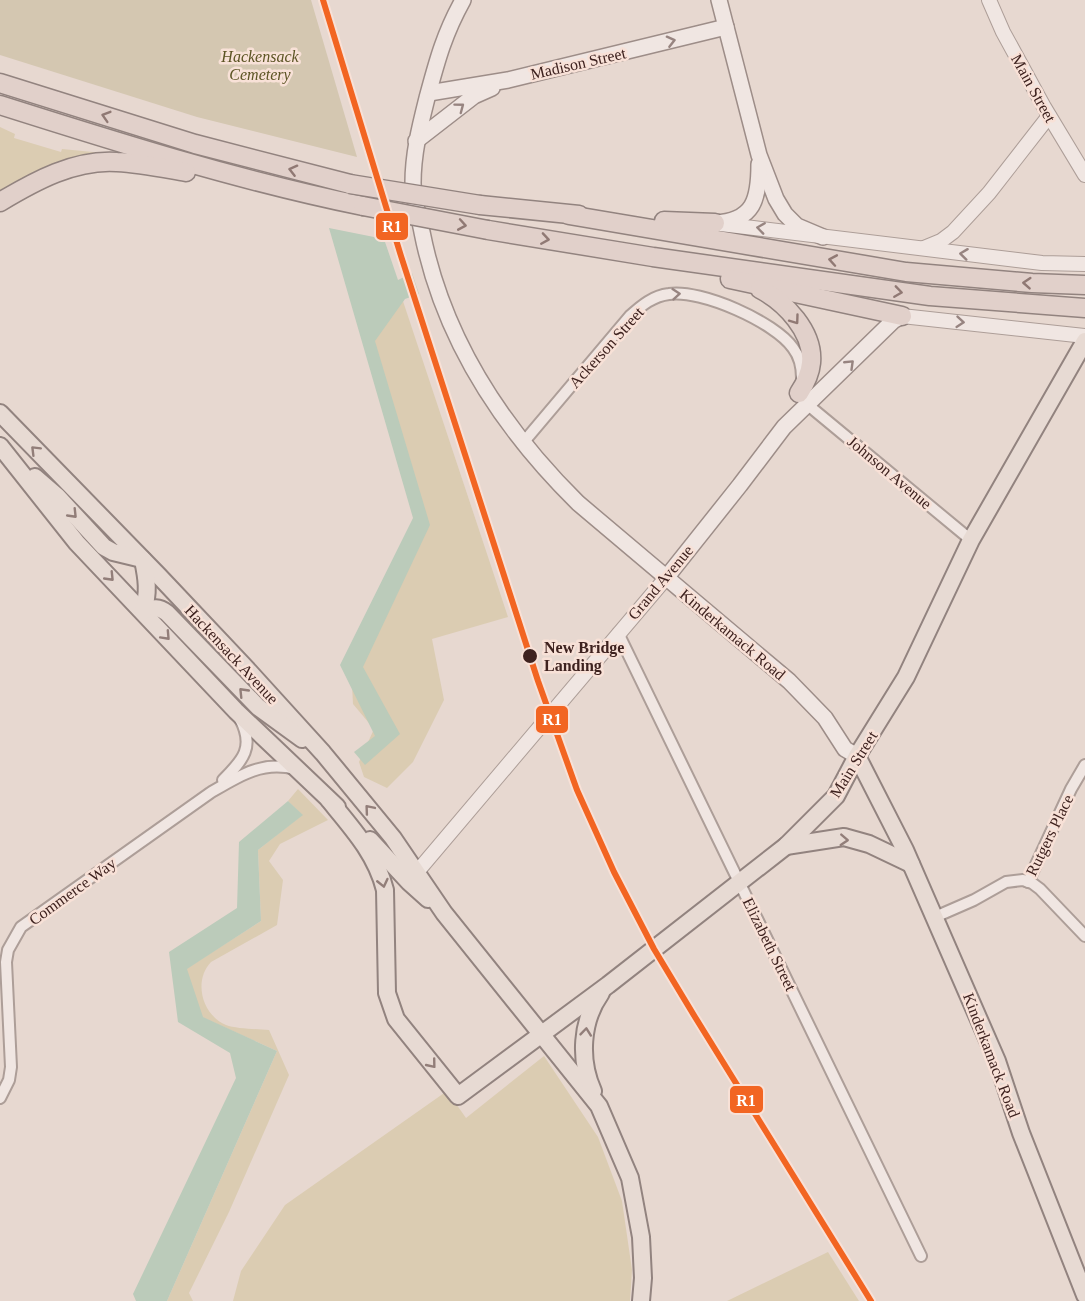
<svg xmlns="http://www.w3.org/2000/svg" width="1085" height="1301" font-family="Georgia,serif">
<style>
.green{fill:#dbccb2}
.cemetery{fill:#d4c7b1}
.water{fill:#bbcbba}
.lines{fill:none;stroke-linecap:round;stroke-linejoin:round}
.minor-casing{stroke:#ad9e98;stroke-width:14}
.tertiary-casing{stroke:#ad9e98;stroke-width:16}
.secondary-casing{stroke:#9d8d88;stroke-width:18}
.primary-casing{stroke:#92837f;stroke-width:20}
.trunk-casing{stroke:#92837f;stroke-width:21}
.minor{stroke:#f0e6e2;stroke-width:10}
.tertiary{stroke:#f0e6e2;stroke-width:14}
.secondary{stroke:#f0e6e2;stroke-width:15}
.primary{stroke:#e7dad3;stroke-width:16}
.trunk{stroke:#e1d0ca;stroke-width:18}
.rail-casing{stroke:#afa6a2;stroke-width:6}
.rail{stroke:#f8e1d7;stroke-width:4;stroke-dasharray:11;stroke-linecap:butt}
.trunk-bridge-casing{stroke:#92837f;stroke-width:21;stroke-linecap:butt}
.trunk-bridge{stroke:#e1d0ca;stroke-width:18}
.rail-1-casing{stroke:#f8e1d7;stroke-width:10}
.rail-1{stroke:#f26522;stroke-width:6}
.oneway{stroke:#978480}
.oneway2{stroke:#907974}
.oneway3{stroke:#927e79}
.stop-dot{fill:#3e221f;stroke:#f8e1d7;stroke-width:2}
.labels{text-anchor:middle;stroke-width:5;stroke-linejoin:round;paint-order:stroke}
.park-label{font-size:16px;font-style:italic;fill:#5c5424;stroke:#f8e1d7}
.street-label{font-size:16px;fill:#3e221f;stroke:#f8e1d7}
.stop-label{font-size:16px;font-weight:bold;fill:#3e221f;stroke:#f8e1d7;text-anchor:start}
.line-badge{stroke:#f8e1d7;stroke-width:2}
.badge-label{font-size:16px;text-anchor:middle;font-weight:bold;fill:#fff}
</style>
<rect width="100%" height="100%" fill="#e7d8d0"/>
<!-- green -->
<g class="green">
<path d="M0 127 15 134 14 138 61 152 62 149 103 153 0 197Z"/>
<path d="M336 231 383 241 508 617 432 639 444 700 413 762 387 788 364 777 359 762 374 729 353 704 350 648 420 514Z"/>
<path d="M298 789 328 820 280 844 269 861 283 880 277 925 211 962C193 981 202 1015 226 1025 236 1029 258 1029 269 1030L289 1075 229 1212 189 1293 193 1301H167L277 1051 202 1017 186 969 261 921 258 850 302 815 288 801Z"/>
<path d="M544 1056 598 1137 622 1201 632 1270 630 1301H233L241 1271 285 1205 447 1091 466 1118Z"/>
<path d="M828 1252 859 1301H727Z"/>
</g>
<!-- cemetery -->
<path class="cemetery" d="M0 0H311L357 157 197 117 0 55Z"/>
<!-- water -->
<g class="water">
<path d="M329 228 384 239 398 280 412 273 419 294 405 299 375 341 430 525 363 667 400 734 365 765 354 752 375 736 340 665 413 518Z"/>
<path d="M288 801 303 815 258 850 261 921 187 969 203 1017 277 1051 167 1301H136L133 1294 236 1078 230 1053 178 1022 169 952 237 908 239 842Z"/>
</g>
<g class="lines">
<defs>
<g id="minor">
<path d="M808 405 971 540"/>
<path d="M522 444 630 316C642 305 653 296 669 294 701 289 775 322 793 348 800 357 802 367 802 378"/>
<path d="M618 633 921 1256"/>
<path d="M223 780C243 760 255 747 240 719"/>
<path d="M1028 882 1071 789 1085 765"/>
<path d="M935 917 974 900 1006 882 1023 880 1032 883 1040 889 1085 936"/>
<path d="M0 1098 9 1080 11 1067 6 962 8 950 21 927 210 793C237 777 262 760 295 769"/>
</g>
<g id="tertiary">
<path d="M989 0 1003 32 1044 107 1085 175"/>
<path d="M721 224 1042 263 1085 264"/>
<path d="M924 248 941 241 953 232 989 193 1049 116"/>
<path d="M902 316 1085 336"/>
<path d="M417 872 666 578"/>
</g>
<g id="secondary">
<path d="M463 0C444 34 437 61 427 98 420 126 413 153 413 183 413 199 419 216 422 232 443 338 502 428 578 503L789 681 825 718 845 749 857 756"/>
<path d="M719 0 759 155 776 199 785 214 797 226 823 237"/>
<path d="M429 93 508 80 726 27"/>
<path d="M416 141 474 96 492 88"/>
<path d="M715 223C754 221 759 199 759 164"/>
<path d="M666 578 740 485 784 427 893 321 902 316"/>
</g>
<g id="primary">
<path d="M0 413 158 575 244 666 323 753 393 838 444 913 599 1106 630 1178 641 1237 643 1278 641 1301"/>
<path d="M0 446 77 543 236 711 337 807"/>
<path d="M35 477 57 496 104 547 113 552 142 559"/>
<path d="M143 611C153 608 158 606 167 613L258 707 302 739"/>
<path d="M143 611C149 593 147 579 143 560"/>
<path d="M857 756 905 850 997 1061 1021 1133 1085 1295"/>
<path d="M329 800C352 828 376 854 385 890L387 993 396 1019 458 1096 608 985 786 846 836 796 857 756 906 677 971 540 1085 341"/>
<path d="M370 840 409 882 428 899"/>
<path d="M786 846 844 837 869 844 911 864"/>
<path d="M593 1091C579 1060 581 1021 601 993"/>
</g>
<g id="trunk">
<path d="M0 83 195 144 350 184"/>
<path d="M0 105C120 143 240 181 363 206"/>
<path d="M0 202C35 181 75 159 117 162 140 163 163 168 186 172"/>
<path d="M480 205 579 215"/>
<path d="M569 215 906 272 1032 283 1085 285"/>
<path d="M664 221 715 223"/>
<path d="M488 230 653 257 930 296 1085 308"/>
<path d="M730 279 902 316"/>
<path d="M760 289C785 302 814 332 811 363 810 374 805 384 799 393"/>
</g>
</defs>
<!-- minor casing -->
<use href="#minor" class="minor-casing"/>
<!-- tertiary casing -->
<use href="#tertiary" class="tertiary-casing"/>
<!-- secondary casing -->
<use href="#secondary" class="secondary-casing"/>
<!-- primary casing -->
<use href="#primary" class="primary-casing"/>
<!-- trunk casing -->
<use href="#trunk" class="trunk-casing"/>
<!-- minor -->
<use href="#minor" class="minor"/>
<!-- tertiary -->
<use href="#tertiary" class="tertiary"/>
<!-- secondary -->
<use href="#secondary" class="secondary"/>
<!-- primary -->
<use href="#primary" class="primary"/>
<!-- trunk -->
<use href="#trunk" class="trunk"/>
<defs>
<path id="rail" d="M322 0 329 18"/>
</defs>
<!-- rail casing -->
<use href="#rail" class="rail-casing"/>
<!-- rail -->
<use href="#rail" class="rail"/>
<defs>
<g id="trunk-bridge">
<path d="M350 184 480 205"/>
<path d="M363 206 488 230"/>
</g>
</defs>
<!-- trunk-bridge casing -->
<use href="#trunk-bridge" class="trunk-bridge-casing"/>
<!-- trunk-bridge -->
<use href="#trunk-bridge" class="trunk-bridge"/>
<defs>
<path id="rail-1" d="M323 0 401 256 538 681 577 790 614 872 654 949 695 1017 871 1301"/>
</defs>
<!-- rail-1 casing -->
<use href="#rail-1" class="rail-1-casing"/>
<!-- rail-1 -->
<use href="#rail-1" class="rail-1"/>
</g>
<!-- one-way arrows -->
<defs><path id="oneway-chevron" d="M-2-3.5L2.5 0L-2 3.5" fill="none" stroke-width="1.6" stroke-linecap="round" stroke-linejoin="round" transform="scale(1.5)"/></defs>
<g class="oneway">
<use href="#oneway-chevron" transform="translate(671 41) rotate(-14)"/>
<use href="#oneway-chevron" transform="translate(460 107) rotate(-37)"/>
<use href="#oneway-chevron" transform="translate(761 228) rotate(-172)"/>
<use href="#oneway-chevron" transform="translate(964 254) rotate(-173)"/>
<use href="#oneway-chevron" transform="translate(676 294) rotate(-5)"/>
<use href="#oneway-chevron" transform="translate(960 322) rotate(5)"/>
<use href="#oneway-chevron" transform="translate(850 364) rotate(-44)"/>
</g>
<g class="oneway2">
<use href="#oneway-chevron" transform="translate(106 116) rotate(-163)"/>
<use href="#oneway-chevron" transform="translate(293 170) rotate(-166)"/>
<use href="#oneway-chevron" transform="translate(462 225) rotate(10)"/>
<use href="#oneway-chevron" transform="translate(545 239) rotate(9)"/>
<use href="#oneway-chevron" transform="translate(833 260) rotate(-170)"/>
<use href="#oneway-chevron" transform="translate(1027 283) rotate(-176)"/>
<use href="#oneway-chevron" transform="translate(898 292) rotate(8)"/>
<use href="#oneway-chevron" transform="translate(795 320) rotate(54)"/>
</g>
<g class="oneway3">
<use href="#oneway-chevron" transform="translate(35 450) rotate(-135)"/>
<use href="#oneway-chevron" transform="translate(73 514) rotate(46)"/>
<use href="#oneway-chevron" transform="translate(110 577) rotate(46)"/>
<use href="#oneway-chevron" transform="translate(166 636) rotate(47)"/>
<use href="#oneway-chevron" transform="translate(243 692) rotate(-134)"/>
<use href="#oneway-chevron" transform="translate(369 809) rotate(-130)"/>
<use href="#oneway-chevron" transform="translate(844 840) rotate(3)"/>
<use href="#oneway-chevron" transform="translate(383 883) rotate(77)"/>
<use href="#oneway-chevron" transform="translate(586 1032) rotate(-84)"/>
<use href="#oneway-chevron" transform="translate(432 1064) rotate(51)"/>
</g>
<!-- markers -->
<circle class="stop-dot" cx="530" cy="656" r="8"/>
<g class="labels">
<!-- park labels -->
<g class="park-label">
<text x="260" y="62">Hackensack<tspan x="260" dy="18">Cemetery</tspan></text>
</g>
<!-- street labels -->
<g class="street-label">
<text transform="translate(578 63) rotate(-13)" y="6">Madison Street</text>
<text transform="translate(1034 88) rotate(61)" y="6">Main Street</text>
<text transform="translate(606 347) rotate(-48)" y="6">Ackerson Street</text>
<text transform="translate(890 472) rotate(40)" y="6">Johnson Avenue</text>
<text transform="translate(660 582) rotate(-50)" y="6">Grand Avenue</text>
<text transform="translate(733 634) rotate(40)" y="6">Kinderkamack Road</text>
<text transform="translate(232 654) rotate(47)" y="6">Hackensack Avenue</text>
<text transform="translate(853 764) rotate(-58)" y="6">Main Street</text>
<text transform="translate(1049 835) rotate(-64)" y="6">Rutgers Place</text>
<text transform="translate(72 891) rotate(-36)" y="6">Commerce Way</text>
<text transform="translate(770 944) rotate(64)" y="6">Elizabeth Street</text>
<text transform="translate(992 1055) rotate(69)" y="6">Kinderkamack Road</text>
</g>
<!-- stop labels -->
<g class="stop-label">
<text x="544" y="653">New Bridge<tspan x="544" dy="18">Landing</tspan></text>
</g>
</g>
<g class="line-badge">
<rect x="375" y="212" width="34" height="29" rx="6" fill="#f26522"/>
<rect x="535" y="705" width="34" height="29" rx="6" fill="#f26522"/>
<rect x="729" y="1085" width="35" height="29" rx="6" fill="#f26522"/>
</g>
<g class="badge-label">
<text x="392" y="232">R1</text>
<text x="552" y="725">R1</text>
<text x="746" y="1106">R1</text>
</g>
</svg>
